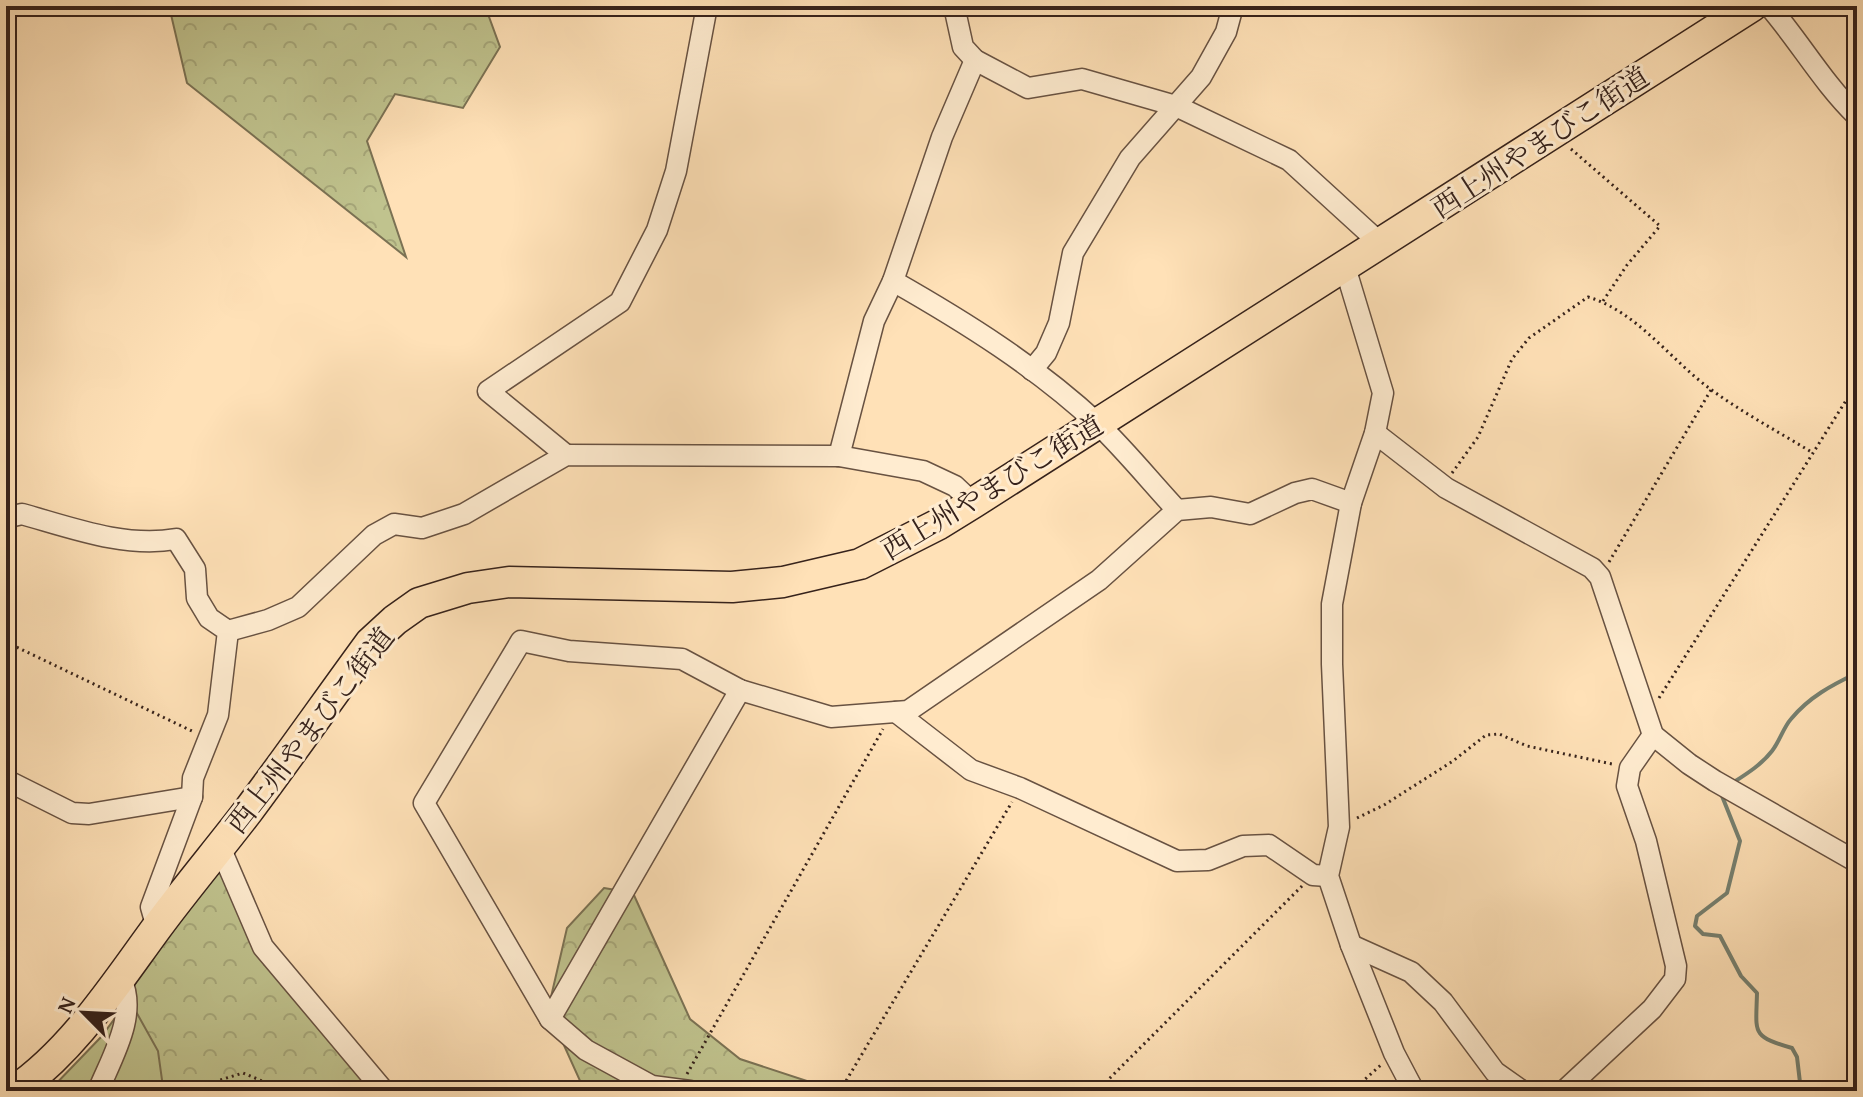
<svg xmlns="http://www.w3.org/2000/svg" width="1863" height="1097" font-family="'Gentium Book Plus','Noto Serif JP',serif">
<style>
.forest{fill:url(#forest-crowns);stroke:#7b7254;stroke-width:2}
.green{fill:#c0c38e;stroke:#7b7254;stroke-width:2}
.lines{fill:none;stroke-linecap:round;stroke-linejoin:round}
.stream{stroke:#768070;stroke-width:4}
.minor-casing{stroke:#685242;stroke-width:23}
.highway-casing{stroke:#36221b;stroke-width:33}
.path{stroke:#36221b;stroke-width:3;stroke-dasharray:2 4;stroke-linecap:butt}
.minor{stroke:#ffecd0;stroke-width:20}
.highway{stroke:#ffe1b7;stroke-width:30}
.labels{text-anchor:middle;stroke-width:6;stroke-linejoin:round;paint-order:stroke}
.street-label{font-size:28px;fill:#36221b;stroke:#ffecd0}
</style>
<defs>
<pattern id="forest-crowns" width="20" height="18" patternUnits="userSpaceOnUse" patternTransform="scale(2)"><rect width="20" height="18" fill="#c0c38e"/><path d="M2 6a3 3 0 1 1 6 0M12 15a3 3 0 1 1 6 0" fill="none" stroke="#a6a77a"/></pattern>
</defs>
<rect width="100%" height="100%" fill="#ffe1b7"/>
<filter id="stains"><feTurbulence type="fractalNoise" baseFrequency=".0025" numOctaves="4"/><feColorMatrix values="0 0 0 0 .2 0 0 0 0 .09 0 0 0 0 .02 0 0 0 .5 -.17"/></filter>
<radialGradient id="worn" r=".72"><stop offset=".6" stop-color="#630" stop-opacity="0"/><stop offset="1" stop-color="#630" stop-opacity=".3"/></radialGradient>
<!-- forest -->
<g class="forest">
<path d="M169 6H485L500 47 463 108 395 94 367 141 406 257 187 83Z"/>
<path d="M216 863 256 954 372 1091H110L132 976Z"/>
<path d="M604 888 633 893 690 1019 740 1059 822 1086 829 1091H588L581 1083 548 1010 567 928Z"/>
</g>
<!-- green -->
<g class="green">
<path d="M134 1008 158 1051 163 1087 162 1091H104Z"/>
<path d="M121 1010 93 1091H49L101 1037Z"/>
</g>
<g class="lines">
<!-- stream -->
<g class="stream">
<path d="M1734 782C1748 773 1762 764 1772 751 1780 741 1783 728 1791 719 1809 697 1832 685 1857 673"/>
<path d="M1720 791 1740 841 1727 893 1697 916 1695 926 1703 934 1720 936 1741 976 1757 993C1756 1034 1751 1036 1792 1048L1797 1057 1801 1091"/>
</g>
<defs>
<g id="minor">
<path d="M954 6 963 47 975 60 1028 88 1082 79 1176 106 1289 160 1381 244"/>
<path d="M1769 6C1800 42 1823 83 1857 116"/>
<path d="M1345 267 1383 393 1375 433 1351 503 1332 604V664L1339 827 1328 876 1351 945 1394 1053 1414 1091"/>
<path d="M893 281C965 322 1037 367 1098 424 1126 451 1151 482 1177 510"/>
<path d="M1032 370 1046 353 1059 323 1073 253 1130 158 1201 77 1226 32 1233 6"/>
<path d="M1375 433 1446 488 1592 568 1600 577 1653 735 1689 764 1715 781 1857 862"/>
<path d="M566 455 488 391 620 302 657 230 676 171 707 6"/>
<path d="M839 456 874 321 893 281 942 137 975 60"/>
<path d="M6 524 9 517 22 514C72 528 125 548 176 539L195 569 197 598 209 618 228 631 218 715 193 778 192 797 151 907 157 928"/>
<path d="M228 631 268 620 298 607 374 535 394 524 422 528 464 514 566 455 839 456 923 471 955 486 973 503"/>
<path d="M896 712 971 770 1020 788 1177 861 1208 860 1243 846 1269 845 1313 875 1328 876"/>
<path d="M6 780 72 813 89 814 192 797"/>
<path d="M220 847 263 947 384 1091"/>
<path d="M1351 945 1411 972 1443 1002 1495 1072 1522 1091"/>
<path d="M550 1019 740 690"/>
<path d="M98 1091C112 1057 138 1015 121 979"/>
<path d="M690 1091 652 1086 586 1050 550 1019 424 803 521 641 569 651 682 659 740 690 831 717 908 711 1099 580 1177 510 1211 507 1250 514 1295 493 1312 489 1351 503"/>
<path d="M1564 1091 1652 1009 1675 979 1676 966 1646 841 1627 786 1630 768 1653 735"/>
</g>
<path id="highway" d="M14 1091C73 1051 116 983 158 926 187 887 218 850 248 811 289 756 329 699 370 643L395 620 419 603 468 588 509 582 732 587 783 582 860 564 939 524 973 503 1752 6"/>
</defs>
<!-- minor casing -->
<use href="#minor" class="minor-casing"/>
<!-- highway casing -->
<use href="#highway" class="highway-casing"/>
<!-- path -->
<g class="path">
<path d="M1571 149 1660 226 1627 265 1603 301"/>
<path d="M1452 473 1478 437 1512 359 1529 338 1588 297C1636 311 1670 359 1709 388 1741 412 1779 432 1813 453"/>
<path d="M1609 562 1711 390"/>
<path d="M6 642 194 732"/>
<path d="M1659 698 1857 383"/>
<path d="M1357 818 1384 805 1453 761 1486 735 1499 734 1527 746 1612 764"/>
<path d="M687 1074 883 729"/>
<path d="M216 1091 220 1080 243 1073 286 1091"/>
<path d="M840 1091 1012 802"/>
<path d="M1097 1091 1302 886"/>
<path d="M1352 1091 1382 1064"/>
</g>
<!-- minor -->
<use href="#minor" class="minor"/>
<!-- highway -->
<use href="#highway" class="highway"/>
</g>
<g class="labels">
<!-- street labels -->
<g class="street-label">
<text transform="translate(1540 142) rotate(-33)" y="10">西上州やまびこ街道</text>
<text transform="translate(992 487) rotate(-31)" y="10">西上州やまびこ街道</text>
<text transform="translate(310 730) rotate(-52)" y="10">西上州やまびこ街道</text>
</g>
</g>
<!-- margin -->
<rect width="1863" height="1097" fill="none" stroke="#ffe1b7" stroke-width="32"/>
<rect x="8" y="8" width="1847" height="1081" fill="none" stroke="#36221b" stroke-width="4"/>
<rect x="16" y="16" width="1831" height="1065" fill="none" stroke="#36221b" stroke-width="2"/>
<!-- north arrow -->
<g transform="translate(84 1013) rotate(294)" stroke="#ffecd0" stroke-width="6" paint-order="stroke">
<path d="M0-6L14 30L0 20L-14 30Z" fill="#36221b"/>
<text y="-12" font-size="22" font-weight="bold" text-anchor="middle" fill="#36221b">N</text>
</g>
<rect width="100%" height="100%" filter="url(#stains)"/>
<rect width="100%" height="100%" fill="url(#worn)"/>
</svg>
